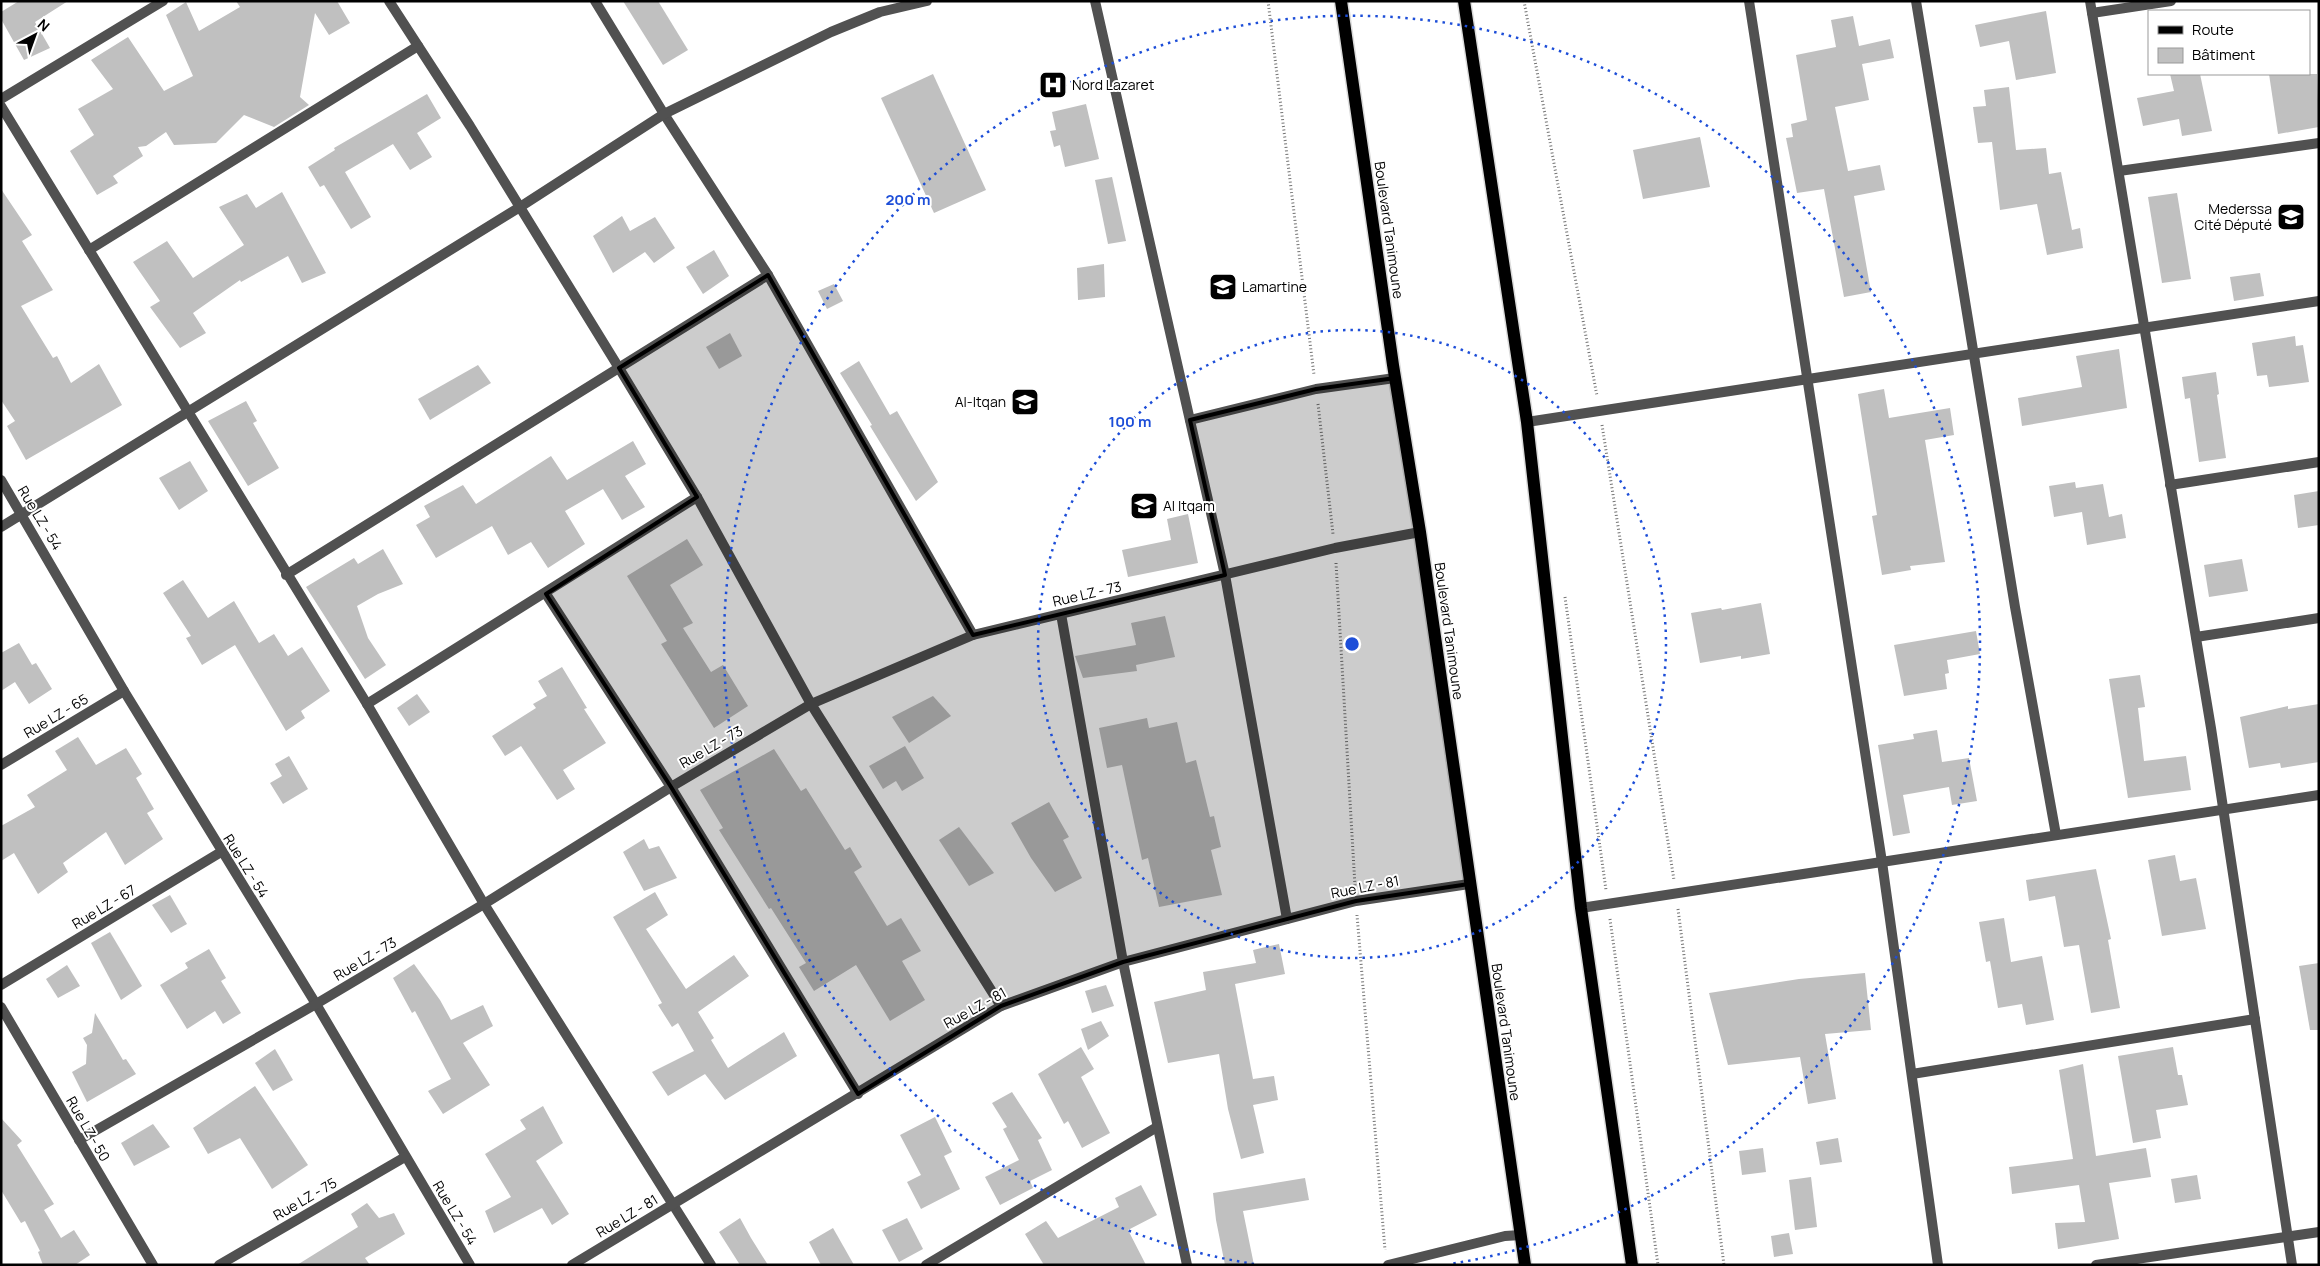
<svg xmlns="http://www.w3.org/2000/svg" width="2320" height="1266" font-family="Manrope,sans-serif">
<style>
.building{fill:#c0c0c0}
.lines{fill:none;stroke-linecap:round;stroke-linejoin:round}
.primary-casing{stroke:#dbdbdb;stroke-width:15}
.path{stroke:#737373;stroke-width:3;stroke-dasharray:1 2.5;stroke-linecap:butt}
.street{stroke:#515151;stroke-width:10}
.primary{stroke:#000;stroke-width:12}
.marked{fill:#000;fill-opacity:0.2;stroke:#000;stroke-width:4;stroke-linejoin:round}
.ring{fill:none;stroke:#1d4ed8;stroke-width:2.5;stroke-dasharray:2.5 5}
.labels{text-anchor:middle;stroke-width:4;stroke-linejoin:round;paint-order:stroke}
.poi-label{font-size:14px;fill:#000;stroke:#fff;text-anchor:start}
.street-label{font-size:14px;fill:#000;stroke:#fff}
.centre{fill:#1d4ed8;stroke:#fff;stroke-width:2.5}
.ring-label{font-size:15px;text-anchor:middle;font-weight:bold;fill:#1d4ed8;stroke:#fff;stroke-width:4;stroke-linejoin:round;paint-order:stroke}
</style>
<rect width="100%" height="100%" fill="#fff"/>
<!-- building -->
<g class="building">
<path d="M19 1H68L35 22 50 48 24 60 1 19V12Z"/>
<path d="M236 1H337L350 23 329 35 315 13 300 97 309 105 274 127 244 115 216 143 174 145 166 132 146 146 138 147 143 156 113 176 118 183 97 195 70 151 94 135 78 109 113 89 91 60 128 37 164 91 193 76 166 15 186 2 199 31 240 7Z"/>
<path d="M623 1H658L688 50 663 65Z"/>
<path d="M2046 11 2056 73 2016 80 2009 41 1980 47 1975 25Z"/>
<path d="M1853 16 1859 46 1890 39 1894 58 1862 64 1869 100 1835 107 1848 171 1880 165 1885 190 1854 196 1871 292 1844 297 1824 189 1797 193 1786 138 1793 137 1791 124 1807 120 1796 55 1836 47 1831 20Z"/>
<path d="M933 74 986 190 934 213 881 98Z"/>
<path d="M2170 74H2200L2212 131 2182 136 2179 119 2143 126 2137 98 2174 91Z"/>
<path d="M2269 74H2317L2319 127 2278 134Z"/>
<path d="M2009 87 2016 150 2046 148 2049 174 2061 172 2072 230 2080 228 2083 248 2047 255 2037 204 2000 210 1992 142 1978 143 1973 107 1986 106 1984 90Z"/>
<path d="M427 94 441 118 417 133 432 157 410 170 393 144 345 172 371 217 351 229 324 185 320 187 308 167 335 150 334 148Z"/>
<path d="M1086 104 1099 159 1065 167 1060 145 1054 147 1050 131 1056 130 1052 112Z"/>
<path d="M1700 137 1710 187 1643 199 1633 150Z"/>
<path d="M1112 177 1126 241 1108 244 1095 180Z"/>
<path d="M1 189 32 235 22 241 53 290 21 306 53 358 57 356 71 383 99 364 122 405 26 460 7 426 15 421 1 400Z"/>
<path d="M282 192 326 273 302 283 288 256 241 282 240 280 193 313 206 333 180 348 150 307 160 301 133 262 167 241 193 278 244 245 219 207 247 194 256 208Z"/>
<path d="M2177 193 2191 279 2162 283 2148 197Z"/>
<path d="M622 216 630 231 655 217 675 248 654 263 645 252 613 273 593 236Z"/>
<path d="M714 250 729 276 703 294 686 267Z"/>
<path d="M1104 264 1105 297 1078 300 1077 268Z"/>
<path d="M2260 273 2264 296 2234 301 2230 277Z"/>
<path d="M834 284 843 301 827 309 818 291Z"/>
<path d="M730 333 742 356 719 369 706 347Z"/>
<path d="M2295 336 2296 346 2303 345 2309 382 2269 387 2267 375 2257 376 2252 343Z"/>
<path d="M2119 349 2127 408 2022 426 2018 398 2082 387 2076 356Z"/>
<path d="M859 361 890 415 897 411 938 482 916 501 870 426 872 425 840 373Z"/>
<path d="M478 365 491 383 430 420 418 399Z"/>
<path d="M2216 372 2219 394 2217 395 2226 458 2199 462 2190 398 2185 399 2182 377Z"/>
<path d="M1884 389 1889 418 1950 408 1954 435 1925 440 1945 562 1910 566 1911 570 1882 575 1872 516 1877 515 1858 394Z"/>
<path d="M246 401 257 421 253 423 279 468 248 486 208 421Z"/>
<path d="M633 441 646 464 625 476 645 507 622 520 603 489 565 511 585 544 548 568 531 542 508 555 492 526 436 558 416 525 430 517 424 506 463 485 476 504 551 456 567 480Z"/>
<path d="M190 461 208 491 179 510 159 478Z"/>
<path d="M2075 482 2076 488 2103 484 2109 517 2122 514 2126 538 2087 545 2082 512 2054 517 2049 486Z"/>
<path d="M2319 491V525L2298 528 2294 495Z"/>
<path d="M1188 514 1198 563 1128 577 1122 550 1171 540 1167 519Z"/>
<path d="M687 539 703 565 670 585 693 623 683 628 711 672 723 665 748 706 714 728 661 644 667 641 627 576Z"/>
<path d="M383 549 403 584 378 594 357 606 368 638 386 665 365 679 306 587 354 558 358 564Z"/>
<path d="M2242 559 2248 591 2209 597 2204 565Z"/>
<path d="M183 580 208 618 234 601 259 643 274 634 288 656 302 647 330 691 301 711 305 718 286 731 235 645 202 665 186 638 191 636 163 593Z"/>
<path d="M1761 603 1770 654 1741 659V656L1700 663 1691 613 1721 608 1722 610Z"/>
<path d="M1165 616 1175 657 1136 665 1137 671 1083 678 1075 656 1136 645 1131 623Z"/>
<path d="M1976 631 1980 654 1947 660 1949 673 1945 674 1947 689 1904 696 1894 645Z"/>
<path d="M19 643 32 665 36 663 52 689 29 704 15 682 1 691V653Z"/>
<path d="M562 667 587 708 584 709 606 743 563 770 575 789 557 800 521 746 505 756 492 736 536 708 533 704 547 696 538 681Z"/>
<path d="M2140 675 2145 707 2138 708 2144 761 2186 756 2191 790 2128 798 2109 679Z"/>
<path d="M417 694 430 712 409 726 397 708Z"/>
<path d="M933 696 951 716 909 743 892 717Z"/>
<path d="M2319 704V762L2281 768 2280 763 2249 768 2240 717 2288 706V709Z"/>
<path d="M1147 718 1149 728 1177 722 1186 763 1196 760 1210 817 1214 816 1221 847 1211 850 1222 895 1159 907 1148 858 1142 860 1122 765 1107 768 1099 728Z"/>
<path d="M1937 730 1942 762 1969 758 1977 801 1952 805 1949 787 1903 795 1910 833 1893 836 1878 745 1914 739 1913 734Z"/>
<path d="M78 737 96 765 126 748 142 774 136 778 154 809 147 813 163 839 125 865 106 832 63 863 68 872 38 894 14 853 1 861V826L35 807 27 795 67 770 55 751Z"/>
<path d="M905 746 924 778 902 791 896 781 883 789 869 766Z"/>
<path d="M774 749 801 791 806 788 845 850 850 847 862 867 854 872 887 926 901 918 921 951 902 961 925 1000 890 1021 856 965 814 991 799 967 806 963 771 908 769 909 719 830 723 828 700 790Z"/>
<path d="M289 756 308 789 283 804 270 783 282 776 275 764Z"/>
<path d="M1049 802 1069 837 1063 840 1082 878 1055 892 1031 858 1011 823Z"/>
<path d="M959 827 994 873 969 886 939 840Z"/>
<path d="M644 839 649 849 659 846 677 878 644 891 623 852Z"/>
<path d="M2175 855 2180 881 2196 878 2206 929 2162 936 2148 860Z"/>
<path d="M2096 869 2111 939 2108 940 2120 1008 2091 1013 2079 945 2064 947 2055 896 2029 901 2026 880Z"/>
<path d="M655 892 668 915 646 929 686 989 734 955 749 976 698 1012 714 1038 711 1040 728 1068 784 1032 797 1056 725 1100 705 1074 668 1096 652 1072 694 1051 678 1023 672 1027 658 1005 662 1003 613 917Z"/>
<path d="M170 895 187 924 171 933 152 905Z"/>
<path d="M2004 918 2011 962 2042 956 2054 1020 2026 1025 2022 1004 1998 1008 1990 961 1986 962 1979 922Z"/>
<path d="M110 932 142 986 121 1000 91 943Z"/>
<path d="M1279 944 1285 974 1235 984 1253 1079 1274 1076 1278 1100 1253 1105 1264 1153 1241 1159 1228 1109 1219 1054 1168 1063 1154 1002 1206 990 1203 972 1256 963 1253 950Z"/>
<path d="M209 949 226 978 221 981 241 1013 223 1024 215 1011 187 1029 160 985 188 968 185 963Z"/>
<path d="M2319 963V1030H2310L2299 966Z"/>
<path d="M414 964 440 1000 451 1020 483 1005 493 1026 463 1043 490 1085 443 1114 428 1091 451 1079 415 1011 412 1013 393 978Z"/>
<path d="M67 965 80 986 58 998 46 979Z"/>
<path d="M1865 973 1871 1030 1825 1034 1836 1099 1808 1104 1800 1057 1728 1065 1709 993 1799 979Z"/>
<path d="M1106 985 1114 1006 1092 1013 1085 991Z"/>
<path d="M95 1013 123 1060 126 1059 136 1074 87 1102 72 1072 86 1064 87 1045 83 1038 92 1033Z"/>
<path d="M1101 1021 1109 1036 1088 1050 1081 1029Z"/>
<path d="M1081 1047 1094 1069 1081 1077 1110 1133 1082 1148 1068 1121 1064 1124 1038 1074Z"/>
<path d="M2173 1047 2178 1075H2182L2188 1105 2156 1110 2161 1138 2133 1143 2118 1056Z"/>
<path d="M275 1049 293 1080 273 1091 255 1063Z"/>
<path d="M2083 1064 2096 1156 2146 1148 2151 1177 2109 1183 2119 1239 2058 1249 2055 1223 2085 1222 2079 1185 2012 1194 2009 1167 2073 1159 2059 1070Z"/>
<path d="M255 1086 308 1165 272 1189 240 1138 208 1154 193 1128Z"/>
<path d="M1012 1092 1042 1138 1038 1140 1052 1170 1030 1181 1033 1188 1000 1205 985 1177 1019 1160 1003 1129 1007 1127 992 1103Z"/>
<path d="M543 1106 563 1143 536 1161 569 1214 552 1225 542 1208 494 1233 485 1211 511 1197 485 1154 526 1129 520 1120Z"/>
<path d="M935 1117 952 1152 944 1156 960 1189 921 1209 907 1182 921 1175 900 1135Z"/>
<path d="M1 1118 22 1141 17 1145 54 1204 44 1210 61 1238 74 1230 90 1255 75 1265H43L38 1252 40 1251 25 1221 21 1223 1 1190Z"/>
<path d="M153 1124 170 1147 134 1166 121 1143Z"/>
<path d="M1838 1138 1842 1162 1820 1165 1816 1142Z"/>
<path d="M1763 1148 1766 1172 1742 1175 1739 1151Z"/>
<path d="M2197 1175 2201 1199 2175 1203 2171 1179Z"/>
<path d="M1811 1177 1817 1227 1795 1230 1789 1180Z"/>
<path d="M1305 1178 1309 1200 1243 1211 1254 1265H1225L1216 1220 1213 1193Z"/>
<path d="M1141 1185 1157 1215 1128 1230 1146 1265H1044L1025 1234 1046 1221 1058 1238 1119 1207 1115 1198Z"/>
<path d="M367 1203 379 1218 394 1213 405 1234 365 1258 370 1265H297L358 1227 351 1214Z"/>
<path d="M740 1218 751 1238 768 1265H740L719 1232Z"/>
<path d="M907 1218 923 1249 899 1262 882 1230Z"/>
<path d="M833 1228 854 1265H821L809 1242Z"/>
<path d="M1789 1233 1793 1254 1774 1257 1771 1236Z"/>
</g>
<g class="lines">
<defs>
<g id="primary">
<path d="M1341 1 1393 365 1420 532 1525 1265"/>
<path d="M1464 1 1527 422 1581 908 1632 1265"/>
</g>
</defs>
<!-- primary casing -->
<use href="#primary" class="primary-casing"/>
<!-- path -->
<g class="path">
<path d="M1268 1 1314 375"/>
<path d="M1524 1 1597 396"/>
<path d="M1318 404 1333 534"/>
<path d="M1602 425 1674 880"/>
<path d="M1336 563 1355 886"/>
<path d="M1565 597 1606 890"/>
<path d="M1678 909 1724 1265"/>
<path d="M1357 915 1385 1250"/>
<path d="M1610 919 1658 1265"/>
</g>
<!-- street -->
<g class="street">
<path d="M389 1 470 126 619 368 697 497 811 704 1001 1006"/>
<path d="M595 1 664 114 768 275 973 635"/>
<path d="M1095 1 1225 575 1287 919"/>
<path d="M1749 1 1882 862 1938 1265"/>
<path d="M1916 1 2015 607 2056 835"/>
<path d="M2090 1 2211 728 2292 1265"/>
<path d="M2092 13 2171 1"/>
<path d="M1 99 163 1"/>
<path d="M1 106 367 704 484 904 711 1265"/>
<path d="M2119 171 2319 143"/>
<path d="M89 250 418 46"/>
<path d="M1190 420 1316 389 1395 378"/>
<path d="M1527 422 2319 301"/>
<path d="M1 480 124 691 316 1004 470 1265"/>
<path d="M2170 485 2319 462"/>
<path d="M1 527 520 207 664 114 831 32 880 12 927 1"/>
<path d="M286 575 768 275"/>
<path d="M546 594 671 787 858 1094"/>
<path d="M1061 614 1123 962 1187 1265"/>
<path d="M2196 637 2319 618"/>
<path d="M367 704 697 497"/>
<path d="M1 765 124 691"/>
<path d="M1581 908 2319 795"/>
<path d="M1 985 221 852"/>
<path d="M1 1007 153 1265"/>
<path d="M1912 1074 2255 1019"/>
<path d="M79 1140 316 1004 484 904 671 787 811 704 973 635 1335 548 1420 532"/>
<path d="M219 1265 405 1157"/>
<path d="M572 1265 1001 1006 1123 962 1356 901 1469 884"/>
<path d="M926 1265 1157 1127"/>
<path d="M1388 1265 1505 1236 1521 1235"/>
<path d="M2096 1265 2319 1232"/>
</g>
<!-- primary -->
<use href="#primary" class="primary"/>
</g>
<!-- marked area -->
<path class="marked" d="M768 275 973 635 1225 575 1190 420 1316 389 1395 378 1469 884 1356 901 1123 962 1001 1006 858 1094 671 787 546 594 697 497 619 368Z"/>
<!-- distance rings -->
<g class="ring">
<circle cx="1352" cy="644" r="314"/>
<path d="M1254 1264A628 628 0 1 1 1450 1264"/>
</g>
<!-- icons -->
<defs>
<symbol id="hospital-square" viewBox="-11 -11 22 22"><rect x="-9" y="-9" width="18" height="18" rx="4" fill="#000" stroke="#fff"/><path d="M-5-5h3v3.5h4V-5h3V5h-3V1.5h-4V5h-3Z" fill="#fff"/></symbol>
<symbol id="school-square" viewBox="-11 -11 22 22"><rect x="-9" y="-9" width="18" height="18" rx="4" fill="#000" stroke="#fff"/><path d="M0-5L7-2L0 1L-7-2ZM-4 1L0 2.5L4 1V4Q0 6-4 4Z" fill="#fff"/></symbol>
</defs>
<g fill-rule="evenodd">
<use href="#hospital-square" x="1037" y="69" width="32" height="32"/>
<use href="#school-square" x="2275" y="201" width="32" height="32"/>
<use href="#school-square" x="1207" y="271" width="32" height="32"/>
<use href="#school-square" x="1009" y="386" width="32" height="32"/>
<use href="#school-square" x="1128" y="490" width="32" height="32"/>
</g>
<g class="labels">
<!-- poi labels -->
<g class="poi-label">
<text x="1072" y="90">Nord Lazaret</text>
<text x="2272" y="214" text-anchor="end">Mederssa<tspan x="2272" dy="16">Cité Député</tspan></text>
<text x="1242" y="292">Lamartine</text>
<text x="1006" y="407" text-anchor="end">Al-Itqan</text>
<text x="1163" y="511">Al Itqam</text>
</g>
<!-- street labels -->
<g class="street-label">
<text transform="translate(1389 230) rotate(82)" y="5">Boulevard Tanimoune</text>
<text transform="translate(40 518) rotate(59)" y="5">Rue LZ - 54</text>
<text transform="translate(1087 594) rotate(-13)" y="5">Rue LZ - 73</text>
<text transform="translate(1449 631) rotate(82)" y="5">Boulevard Tanimoune</text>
<text transform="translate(56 716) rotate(-31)" y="5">Rue LZ - 65</text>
<text transform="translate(711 747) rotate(-30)" y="5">Rue LZ - 73</text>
<text transform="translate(246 866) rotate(58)" y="5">Rue LZ - 54</text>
<text transform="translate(1365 887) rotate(-11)" y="5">Rue LZ - 81</text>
<text transform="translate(104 907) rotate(-31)" y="5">Rue LZ - 67</text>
<text transform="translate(365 959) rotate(-31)" y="5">Rue LZ - 73</text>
<text transform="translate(975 1008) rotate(-29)" y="5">Rue LZ - 81</text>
<text transform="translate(1506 1032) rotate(82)" y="5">Boulevard Tanimoune</text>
<text transform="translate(88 1129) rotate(60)" y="5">Rue LZ - 50</text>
<text transform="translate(305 1199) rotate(-30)" y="5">Rue LZ - 75</text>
<text transform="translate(455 1213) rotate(59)" y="5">Rue LZ - 54</text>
<text transform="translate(627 1216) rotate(-31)" y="5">Rue LZ - 81</text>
</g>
</g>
<circle cx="1352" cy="644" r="8" class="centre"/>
<g class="ring-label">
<text x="908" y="205">200 m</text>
<text x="1130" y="427">100 m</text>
</g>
<!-- border -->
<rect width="2320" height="1266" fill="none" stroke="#000000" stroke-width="5"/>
<!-- legend -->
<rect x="2148" y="10" width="162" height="65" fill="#ffffff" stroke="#999999"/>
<rect x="2158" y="26" width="25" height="8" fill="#000000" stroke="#999999"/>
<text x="2192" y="35" font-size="15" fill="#000000">Route</text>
<rect x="2158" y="48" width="25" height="15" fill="#c0c0c0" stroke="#999999"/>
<text x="2192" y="60" font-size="15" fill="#000000">Bâtiment</text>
<!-- north arrow -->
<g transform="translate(35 35) rotate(41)" stroke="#ffffff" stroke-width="4" paint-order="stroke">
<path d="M0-4L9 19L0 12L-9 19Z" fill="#000000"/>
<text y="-8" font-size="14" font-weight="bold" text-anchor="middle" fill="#000000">N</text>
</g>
</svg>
